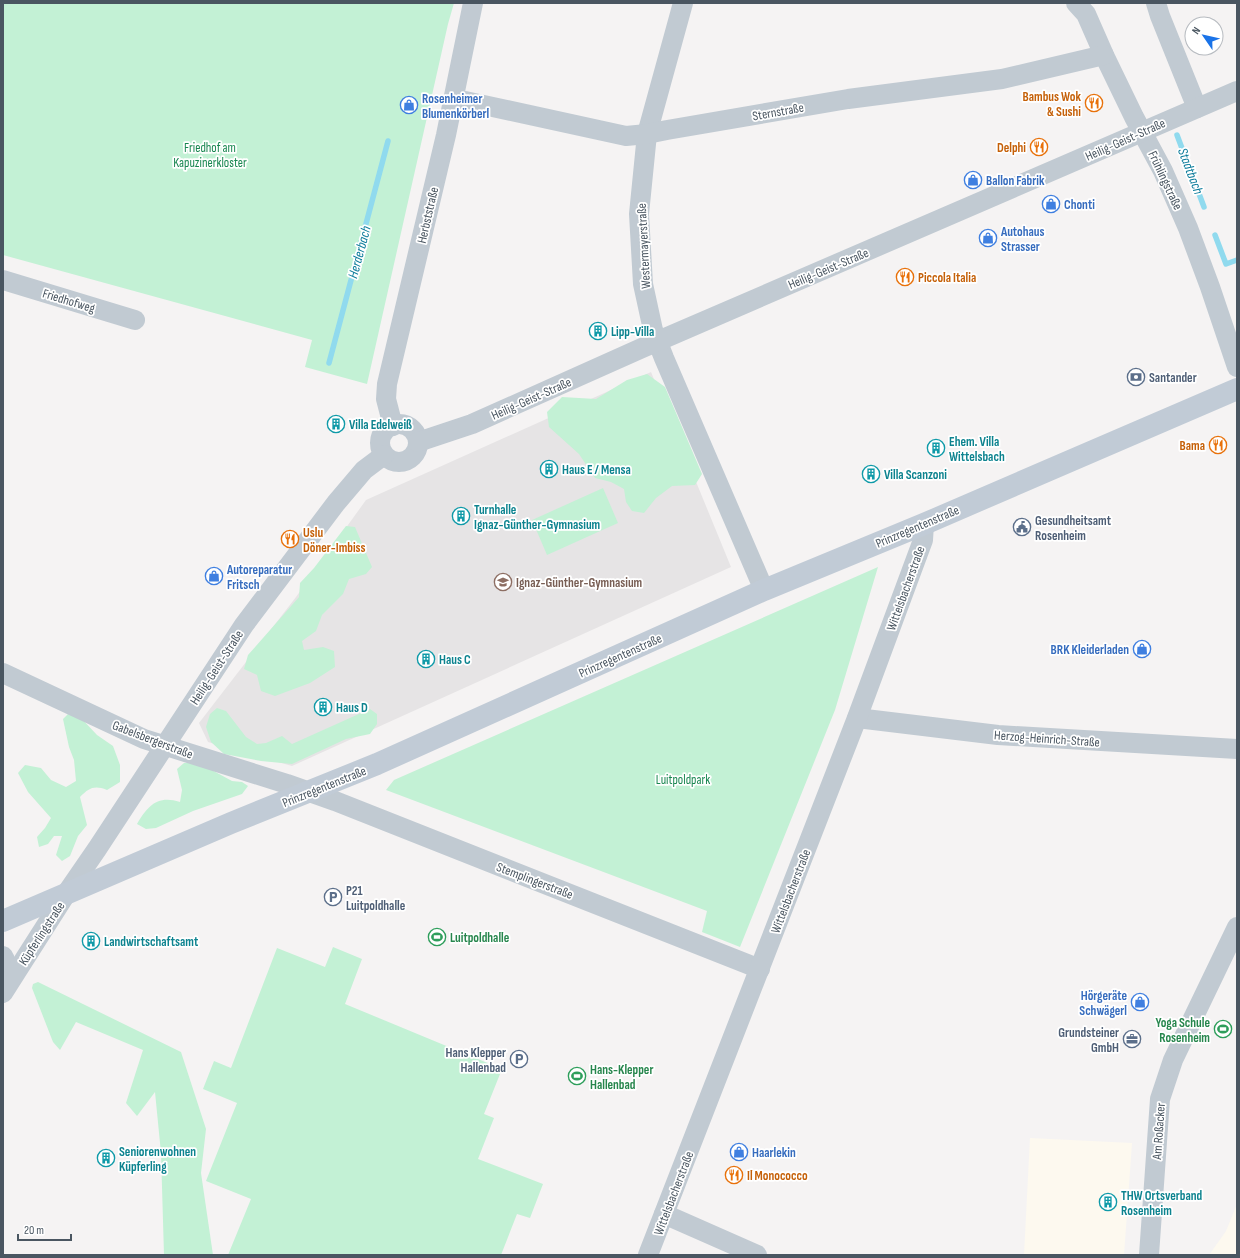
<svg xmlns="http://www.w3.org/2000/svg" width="1240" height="1258" font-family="'Sofia Sans Condensed',sans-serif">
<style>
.commercial{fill:#fdf9ef}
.education{fill:#e6e4e5}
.green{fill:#c3f1d5}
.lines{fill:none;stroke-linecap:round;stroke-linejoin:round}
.stream{stroke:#90daee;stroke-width:5.5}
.minor{stroke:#c1cad2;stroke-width:20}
.secondary{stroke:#c1cbd6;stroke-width:22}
.labels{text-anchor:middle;stroke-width:3.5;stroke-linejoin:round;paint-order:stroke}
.food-label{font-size:13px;font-weight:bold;fill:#c56008;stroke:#fff;text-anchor:end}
.shop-label{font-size:13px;font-weight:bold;fill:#366cbe;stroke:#fff;text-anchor:start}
.street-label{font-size:13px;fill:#4a5661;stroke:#fff}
.park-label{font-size:13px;fill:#17864f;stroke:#fff}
.culture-label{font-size:13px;font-weight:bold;fill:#0d838f;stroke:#fff;text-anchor:start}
.service-label{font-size:13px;font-weight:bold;fill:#4e5e75;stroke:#fff;text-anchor:start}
.education-label{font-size:13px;font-weight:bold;fill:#785e54;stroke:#fff;text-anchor:start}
.leisure-label{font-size:13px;font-weight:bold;fill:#27864d;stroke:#fff;text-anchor:start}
.water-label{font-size:14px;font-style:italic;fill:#0c7c9b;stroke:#fff}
</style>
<rect width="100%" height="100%" fill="#f5f3f3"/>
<!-- commercial -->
<g class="commercial">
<path d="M1030 1138 1132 1143 1124 1255H1024Z"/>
<path d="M1237 1204V1255H1209L1226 1231Z"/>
</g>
<!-- education -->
<path class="education" d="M651 372 731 567 292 766 208 742 199 723 296 597 366 500Z"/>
<!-- green -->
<g class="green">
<path d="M3 3H454L448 24 367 384 305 367 312 340 3 255Z"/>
<path d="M647 374 665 387 702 474 695 485 672 486 656 498 644 513 632 511 626 502 624 489 611 482 595 478 579 454 549 427 547 412 562 397 596 399 627 380Z"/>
<path d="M603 488 618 523 547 555 532 520Z"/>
<path d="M346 526 355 527 372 567 366 574 349 579 343 594 322 615 316 631 302 641 304 650 323 647 334 651 335 667 310 683 275 696 261 691 257 675 244 669 248 655 299 597 300 583 314 568Z"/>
<path d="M878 567 835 710 740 947 702 932 707 911 386 790 394 780Z"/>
<path d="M217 708 226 711 246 737 257 744 266 743 282 736 292 744 370 709 377 714V724L370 734 346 739 292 764 261 761 224 754 211 742 206 727 210 714Z"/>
<path d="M68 714 80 717 97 735 113 746 120 765V782L107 790C94 785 89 788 80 797L87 825 78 836 70 856 62 861 56 855 62 836H54L48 844 39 847 37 837 45 828 51 818 28 792 18 773 25 765 41 768 51 780 66 787 76 781 74 760 69 747 63 719Z"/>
<path d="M184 763H193L208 768 232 781 242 782 248 786 242 794 193 811 156 828 146 829 137 824C148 806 157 795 180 802L182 790 177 769Z"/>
<path d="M333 947 362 959 345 1004 502 1069 484 1114 494 1118 478 1159 543 1184 530 1218 517 1214 501 1255H228L251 1199 206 1181 237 1103 203 1089 214 1061 231 1068 277 948 325 967Z"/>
<path d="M38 982 181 1052 206 1129 201 1173 213 1255H164L161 1153 155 1092 137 1116 126 1103 143 1050 76 1022 60 1050 53 1042 32 988 33 984Z"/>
</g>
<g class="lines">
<!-- stream -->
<g class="stream">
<path d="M1177 135 1204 207"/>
<path d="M1215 235 1226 264 1237 260"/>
<path d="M329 363 388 141"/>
</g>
<!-- minor -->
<g class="minor">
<path d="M683 3 647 134 639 214 643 284 653 330 664 358 764 590"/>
<path d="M1076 3 1086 14 1104 55 1134 117 1163 171 1188 228 1210 287 1237 367"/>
<path d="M1156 3 1160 16 1197 108"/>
<path d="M453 101H465L626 136 647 134 667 130 848 99 1002 79 1104 55"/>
<path d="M3 280 135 320"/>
<circle cx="399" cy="443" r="19"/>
<path d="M393 426 386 399 387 384 446 135 473 3"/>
<path d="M418 442 472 424 642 348 1237 91"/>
<path d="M3 673 144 739 287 784 335 801 760 969"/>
<path d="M857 718 998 735 1237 749"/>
<path d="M3 956C9 965 8 977 6 987"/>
<path d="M3 993 66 894 97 849 244 625 336 503 364 470 384 455"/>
<path d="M664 1214 757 1255"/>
<path d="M648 1255 857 718 923 540 924 524"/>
<path d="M1149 1255 1160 1099 1173 1060 1237 927"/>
</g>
<!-- secondary -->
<path class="secondary" d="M3 921 231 823 377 764 764 590 924 524 1237 389"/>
</g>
<!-- icons -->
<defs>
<symbol id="restaurant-ring" viewBox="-11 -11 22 22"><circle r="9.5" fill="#fff" stroke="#e8710a" stroke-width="1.5"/><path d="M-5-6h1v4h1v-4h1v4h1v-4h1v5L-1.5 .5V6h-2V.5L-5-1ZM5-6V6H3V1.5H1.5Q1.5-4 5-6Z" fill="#e8710a"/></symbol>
<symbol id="shop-ring" viewBox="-11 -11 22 22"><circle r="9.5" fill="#fff" stroke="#3f7fe0" stroke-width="1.5"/><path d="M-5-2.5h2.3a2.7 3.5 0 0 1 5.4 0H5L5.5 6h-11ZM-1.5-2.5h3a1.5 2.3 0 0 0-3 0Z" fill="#3f7fe0"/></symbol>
<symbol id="building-ring" viewBox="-11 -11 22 22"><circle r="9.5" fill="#fff" stroke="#0f9aa8" stroke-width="1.5"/><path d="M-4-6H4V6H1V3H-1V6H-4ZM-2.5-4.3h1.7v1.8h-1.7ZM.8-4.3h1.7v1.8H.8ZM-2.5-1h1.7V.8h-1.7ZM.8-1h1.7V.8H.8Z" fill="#0f9aa8"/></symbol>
<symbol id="bank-ring" viewBox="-11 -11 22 22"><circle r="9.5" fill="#fff" stroke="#5c6f8a" stroke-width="1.5"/><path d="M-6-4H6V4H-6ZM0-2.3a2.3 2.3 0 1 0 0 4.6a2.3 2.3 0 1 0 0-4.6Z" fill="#5c6f8a"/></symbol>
<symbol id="civic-ring" viewBox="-11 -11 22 22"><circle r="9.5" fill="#fff" stroke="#5c6f8a" stroke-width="1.5"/><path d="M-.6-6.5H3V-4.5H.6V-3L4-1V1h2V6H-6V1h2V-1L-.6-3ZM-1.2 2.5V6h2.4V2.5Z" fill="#5c6f8a"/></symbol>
<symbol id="school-ring" viewBox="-11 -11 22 22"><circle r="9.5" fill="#fff" stroke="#8d6e63" stroke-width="1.5"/><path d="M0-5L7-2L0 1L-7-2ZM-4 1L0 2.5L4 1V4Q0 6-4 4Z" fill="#8d6e63"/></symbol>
<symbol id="parking-ring" viewBox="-11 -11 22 22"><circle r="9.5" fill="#fff" stroke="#5c6f8a" stroke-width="1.5"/><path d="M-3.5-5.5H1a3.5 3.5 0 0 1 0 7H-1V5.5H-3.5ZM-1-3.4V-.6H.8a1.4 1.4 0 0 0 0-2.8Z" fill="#5c6f8a"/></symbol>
<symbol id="stadium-ring" viewBox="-11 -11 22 22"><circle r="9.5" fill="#fff" stroke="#2e9e5b" stroke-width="1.5"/><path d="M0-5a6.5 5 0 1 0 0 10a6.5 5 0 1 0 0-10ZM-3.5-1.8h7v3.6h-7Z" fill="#2e9e5b"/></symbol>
<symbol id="office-ring" viewBox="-11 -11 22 22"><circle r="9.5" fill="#fff" stroke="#5c6f8a" stroke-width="1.5"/><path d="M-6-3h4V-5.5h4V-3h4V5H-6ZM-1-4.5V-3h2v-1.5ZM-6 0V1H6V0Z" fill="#5c6f8a"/></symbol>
</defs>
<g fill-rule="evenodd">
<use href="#restaurant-ring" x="1084" y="93" width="20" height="20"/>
<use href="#shop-ring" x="399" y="95" width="20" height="20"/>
<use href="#restaurant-ring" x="1029" y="137" width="20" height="20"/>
<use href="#shop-ring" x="963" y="170" width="20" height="20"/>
<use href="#shop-ring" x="1041" y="194" width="20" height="20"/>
<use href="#shop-ring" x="978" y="228" width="20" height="20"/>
<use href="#restaurant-ring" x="895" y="267" width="20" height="20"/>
<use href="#building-ring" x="588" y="321" width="20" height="20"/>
<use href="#bank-ring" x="1126" y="367" width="20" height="20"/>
<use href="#building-ring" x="326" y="414" width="20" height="20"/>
<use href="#restaurant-ring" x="1208" y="435" width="20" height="20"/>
<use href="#building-ring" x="926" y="438" width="20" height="20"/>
<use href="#building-ring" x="539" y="459" width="20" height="20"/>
<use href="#building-ring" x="861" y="464" width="20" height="20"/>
<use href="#building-ring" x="451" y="506" width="20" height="20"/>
<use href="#civic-ring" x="1012" y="517" width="20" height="20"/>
<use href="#restaurant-ring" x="280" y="529" width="20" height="20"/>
<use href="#shop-ring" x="204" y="566" width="20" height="20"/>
<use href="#school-ring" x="493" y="572" width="20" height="20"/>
<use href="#shop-ring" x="1132" y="639" width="20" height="20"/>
<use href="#building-ring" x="416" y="649" width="20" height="20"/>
<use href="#building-ring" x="313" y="697" width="20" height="20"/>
<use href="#parking-ring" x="323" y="887" width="20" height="20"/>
<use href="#stadium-ring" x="427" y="927" width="20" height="20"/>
<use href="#building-ring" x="81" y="931" width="20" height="20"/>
<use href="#shop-ring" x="1130" y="992" width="20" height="20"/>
<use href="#stadium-ring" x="1213" y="1019" width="20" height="20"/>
<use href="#office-ring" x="1122" y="1029" width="20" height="20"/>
<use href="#parking-ring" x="509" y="1049" width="20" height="20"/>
<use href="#stadium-ring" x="567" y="1066" width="20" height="20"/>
<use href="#shop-ring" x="729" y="1142" width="20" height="20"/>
<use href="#building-ring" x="96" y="1148" width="20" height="20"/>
<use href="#restaurant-ring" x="724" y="1165" width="20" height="20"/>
<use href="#building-ring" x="1098" y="1192" width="20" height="20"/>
</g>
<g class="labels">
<!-- food labels -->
<g class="food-label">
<text x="1081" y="101">Bambus Wok<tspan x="1081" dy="15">&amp; Sushi</tspan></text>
<text x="1026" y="152">Delphi</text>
<text x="918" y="282" text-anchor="start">Piccola Italia</text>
<text x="1205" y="450">Bama</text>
<text x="303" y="537" text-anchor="start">Uslu<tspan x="303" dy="15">Döner-Imbiss</tspan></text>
<text x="747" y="1180" text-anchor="start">Il Monococco</text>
</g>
<!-- shop labels -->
<g class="shop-label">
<text x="422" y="103">Rosenheimer<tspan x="422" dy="15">Blumenkörberl</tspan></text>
<text x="986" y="185">Ballon Fabrik</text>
<text x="1064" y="209">Chonti</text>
<text x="1001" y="236">Autohaus<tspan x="1001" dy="15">Strasser</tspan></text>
<text x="227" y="574">Autoreparatur<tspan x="227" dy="15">Fritsch</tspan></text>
<text x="1129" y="654" text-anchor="end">BRK Kleiderladen</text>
<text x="1127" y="1000" text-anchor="end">Hörgeräte<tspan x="1127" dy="15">Schwägerl</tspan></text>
<text x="752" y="1157">Haarlekin</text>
</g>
<!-- street labels -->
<g class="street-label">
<text transform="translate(778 111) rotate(-10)" y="5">Sternstraße</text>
<text transform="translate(1125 139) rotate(-24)" y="5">Heilig-Geist-Straße</text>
<text transform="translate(1166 180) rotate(65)" y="5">Frühlingstraße</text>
<text transform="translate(427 215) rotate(-77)" y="5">Herbststraße</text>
<text transform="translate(643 246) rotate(-93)" y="5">Westermayerstraße</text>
<text transform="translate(828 268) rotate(-23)" y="5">Heilig-Geist-Straße</text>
<text transform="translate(69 300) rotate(17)" y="5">Friedhofweg</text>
<text transform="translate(531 398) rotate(-24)" y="5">Heilig-Geist-Straße</text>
<text transform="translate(917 526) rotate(-23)" y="5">Prinzregentenstraße</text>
<text transform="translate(905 588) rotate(-70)" y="5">Wittelsbacherstraße</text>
<text transform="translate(620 655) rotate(-24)" y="5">Prinzregentenstraße</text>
<text transform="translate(216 667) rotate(-57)" y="5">Heilig-Geist-Straße</text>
<text transform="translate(1047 738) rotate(4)" y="5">Herzog-Heinrich-Straße</text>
<text transform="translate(153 739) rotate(21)" y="5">Gabelsbergerstraße</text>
<text transform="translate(324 786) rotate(-22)" y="5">Prinzregentenstraße</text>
<text transform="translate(535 880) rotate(21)" y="5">Stemplingerstraße</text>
<text transform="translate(790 891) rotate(-69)" y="5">Wittelsbacherstraße</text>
<text transform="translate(41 933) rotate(-57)" y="5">Küpferlingstraße</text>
<text transform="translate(1158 1131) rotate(-86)" y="5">Am Roßacker</text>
<text transform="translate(673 1193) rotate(-69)" y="5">Wittelsbacherstraße</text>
</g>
<!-- park labels -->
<g class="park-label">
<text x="210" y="152">Friedhof am<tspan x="210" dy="15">Kapuzinerkloster</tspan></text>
<text x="683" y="784">Luitpoldpark</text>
</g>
<!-- culture labels -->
<g class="culture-label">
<text x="611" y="336">Lipp-Villa</text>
<text x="349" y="429">Villa Edelweiß</text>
<text x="949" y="446">Ehem. Villa<tspan x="949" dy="15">Wittelsbach</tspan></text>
<text x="562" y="474">Haus E / Mensa</text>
<text x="884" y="479">Villa Scanzoni</text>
<text x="474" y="514">Turnhalle<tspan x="474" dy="15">Ignaz-Günther-Gymnasium</tspan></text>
<text x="439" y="664">Haus C</text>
<text x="336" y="712">Haus D</text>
<text x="104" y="946">Landwirtschaftsamt</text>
<text x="119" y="1156">Seniorenwohnen<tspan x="119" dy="15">Küpferling</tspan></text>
<text x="1121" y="1200">THW Ortsverband<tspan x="1121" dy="15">Rosenheim</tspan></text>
</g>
<!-- service labels -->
<g class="service-label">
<text x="1149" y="382">Santander</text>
<text x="1035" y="525">Gesundheitsamt<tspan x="1035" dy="15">Rosenheim</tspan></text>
<text x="346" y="895">P21<tspan x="346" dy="15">Luitpoldhalle</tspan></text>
<text x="1119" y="1037" text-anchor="end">Grundsteiner<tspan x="1119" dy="15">GmbH</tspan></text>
<text x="506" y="1057" text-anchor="end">Hans Klepper<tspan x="506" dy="15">Hallenbad</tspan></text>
</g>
<!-- education labels -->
<g class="education-label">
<text x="516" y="587">Ignaz-Günther-Gymnasium</text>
</g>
<!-- leisure labels -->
<g class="leisure-label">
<text x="450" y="942">Luitpoldhalle</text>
<text x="1210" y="1027" text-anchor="end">Yoga Schule<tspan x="1210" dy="15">Rosenheim</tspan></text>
<text x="590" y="1074">Hans-Klepper<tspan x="590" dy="15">Hallenbad</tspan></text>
</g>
<!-- water labels -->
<g class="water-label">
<text transform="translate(1191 171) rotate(69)" y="5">Stadtbach</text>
<text transform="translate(359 252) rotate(-75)" y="5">Herderbach</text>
</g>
</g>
<!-- border -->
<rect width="1240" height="1258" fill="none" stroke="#4a5661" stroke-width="8"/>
<!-- north arrow -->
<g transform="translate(1204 36) rotate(304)"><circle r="19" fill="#ffffff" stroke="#b7bbc0"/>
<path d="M0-3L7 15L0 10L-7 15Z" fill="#1a73e8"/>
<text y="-6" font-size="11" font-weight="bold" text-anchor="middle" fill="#4a5661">N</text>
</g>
<!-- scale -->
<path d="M18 1234v6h53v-6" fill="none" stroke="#4a5661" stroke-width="2"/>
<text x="24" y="1234" font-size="12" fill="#4a5661" stroke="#ffffff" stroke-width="3" paint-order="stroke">20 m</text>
</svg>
